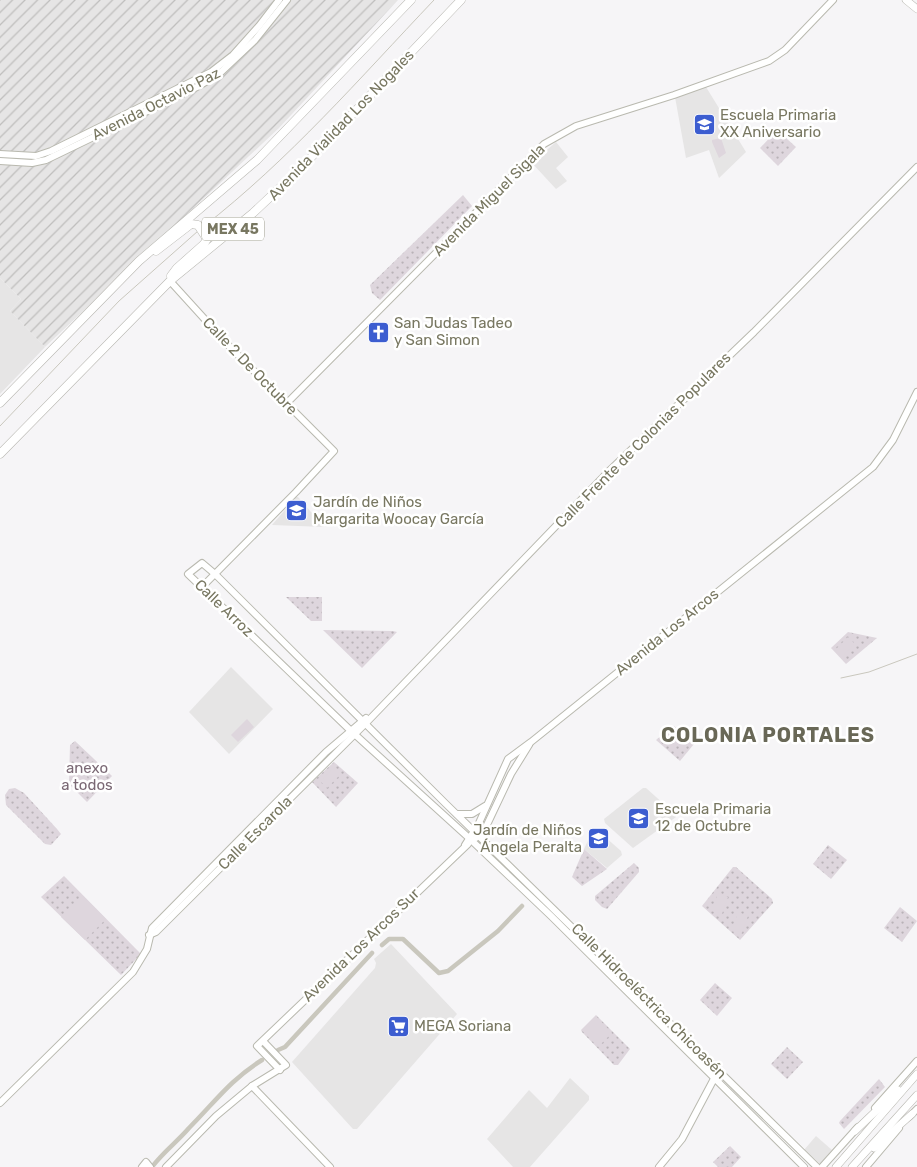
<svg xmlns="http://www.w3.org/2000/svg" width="917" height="1167" font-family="Rubik,sans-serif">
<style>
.built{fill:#e6e5e5}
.industrial{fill:url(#industrial-furrows)}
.park{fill:url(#park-dots)}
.pitch{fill:#ded6dd}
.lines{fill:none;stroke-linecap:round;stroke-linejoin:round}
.stream{stroke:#c9c7bd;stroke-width:1}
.canal{stroke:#c9c7bd;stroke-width:4.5}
.secondary-casing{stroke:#b9b9af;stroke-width:8}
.primary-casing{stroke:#b9b8b1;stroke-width:8}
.highway-casing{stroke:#b8b7b1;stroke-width:9}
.secondary{stroke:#fff;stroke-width:6}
.primary{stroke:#fff;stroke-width:7}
.highway{stroke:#fff;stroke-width:8}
.labels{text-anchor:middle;stroke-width:5;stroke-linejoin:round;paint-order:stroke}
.shield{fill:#fff;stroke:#a0a090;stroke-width:1}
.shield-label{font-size:14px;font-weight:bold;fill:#787761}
.street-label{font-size:15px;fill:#787761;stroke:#fff}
.poi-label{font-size:15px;fill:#787761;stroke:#fff;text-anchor:start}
.park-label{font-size:15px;fill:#7a6874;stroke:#fff}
.district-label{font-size:20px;font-weight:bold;letter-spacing:1px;fill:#696857;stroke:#fff}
</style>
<defs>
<pattern id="industrial-furrows" width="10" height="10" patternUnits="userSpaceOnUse" patternTransform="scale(1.25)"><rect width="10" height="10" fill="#e6e5e5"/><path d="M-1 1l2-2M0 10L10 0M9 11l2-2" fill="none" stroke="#bfbebd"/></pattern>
<pattern id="park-dots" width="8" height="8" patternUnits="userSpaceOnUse" patternTransform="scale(1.25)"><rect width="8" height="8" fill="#ded6dd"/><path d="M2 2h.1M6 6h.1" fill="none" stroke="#b9b2b7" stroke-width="1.8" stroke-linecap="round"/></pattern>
</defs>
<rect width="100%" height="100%" fill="#f6f5f7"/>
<!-- built -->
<g class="built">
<path d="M706 87 746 152 719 178 709 150 686 158 675 97Z"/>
<path d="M556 142 568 157 556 168 567 181 556 189 532 163Z"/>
<path d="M0 278 21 299 10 311 45 347 0 394Z"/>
<path d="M296 497H298L324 527 272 525Z"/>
<path d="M231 667 273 709 229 754 189 712Z"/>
<path d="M643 788H646L675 814 676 817 633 848 605 823 604 819Z"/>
<path d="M596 829 621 851 622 855 607 868 584 849 593 830Z"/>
<path d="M391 944 457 1014 357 1129H353L292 1062 375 968 376 963 374 959Z"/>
<path d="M570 1078 589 1096V1100L530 1167H513L487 1139 529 1090 547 1108Z"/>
<path d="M816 1136 832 1150 820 1164 804 1150Z"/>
</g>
<!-- industrial -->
<path class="industrial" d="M0 0H398L279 128 45 347 10 311 21 299 0 278Z"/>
<!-- park -->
<g class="park">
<path d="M777 130 796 147 778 166 760 148Z"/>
<path d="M463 195 472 206 380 300 372 293 370 285Z"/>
<path d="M286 597H322V621H311Z"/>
<path d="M323 630 393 631 397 632 362 668Z"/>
<path d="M848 632 877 638 846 664 831 648Z"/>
<path d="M674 726 694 744 680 761 656 740Z"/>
<path d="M75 741 112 776 87 802 69 784 70 745Z"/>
<path d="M334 762 358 783 336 807 312 782Z"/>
<path d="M15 788 24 793 57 829 61 834 51 845 45 844 6 805 5 795 9 789Z"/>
<path d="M828 845 847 860 831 879 813 864Z"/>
<path d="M584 849 607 869 582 886 572 877Z"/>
<path d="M634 863 639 868V872L607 909 602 907 595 900V896Z"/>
<path d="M733 867H736L772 899 773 903 740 940 702 906Z"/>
<path d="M64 876 141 954 121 975 41 897Z"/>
<path d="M900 907 917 921 902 942 884 928Z"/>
<path d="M715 983 732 998 717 1016 700 1000Z"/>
<path d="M596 1015 630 1049 618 1065H614L582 1032 581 1030Z"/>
<path d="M787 1047 803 1062 787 1079 771 1064Z"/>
<path d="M879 1079 885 1087 844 1129 839 1123 840 1121Z"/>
<path d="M730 1146 741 1157 732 1167H718L713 1162Z"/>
</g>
<!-- pitch -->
<g class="pitch">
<path d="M721 138 726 153 719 158 712 142V140Z"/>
<path d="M848 637 855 644 841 657 835 650Z"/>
<path d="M247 719 254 727 238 742 231 735Z"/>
<path d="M82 765 91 786 82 792 72 771Z"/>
<path d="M334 768 340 775 327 788 320 781Z"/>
<path d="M718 893 728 897 722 914 712 911Z"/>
<path d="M83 896 106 919 85 940 61 917Z"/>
<path d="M738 912 748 916 742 933 732 930Z"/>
<path d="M596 1016 612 1033 598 1047 582 1030Z"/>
</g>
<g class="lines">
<!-- stream -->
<g class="stream">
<path d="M203 227C290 159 359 79 434 0"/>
<path d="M0 426 119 301 198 231"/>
<path d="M841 678 869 672 917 654"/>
</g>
<!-- canal -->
<g class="canal">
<path d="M382 945 389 939H403L439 973 448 971 498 931 522 906"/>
<path d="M278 1050 285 1047 372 953"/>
<path d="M152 1167C163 1152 177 1142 189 1128 215 1102 230 1080 262 1060"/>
</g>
<defs>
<g id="secondary">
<path d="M0 154 36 156 51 151 211 72 233 55 259 26 279 0"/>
<path d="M0 161 32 163 46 160 199 86 220 73 255 40 287 0"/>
<path d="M170 281 230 347 334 451 296 492 202 587"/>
<path d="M286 404 544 144 576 126 674 95 769 61 785 50 833 0"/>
<path d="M457 814H472L485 806"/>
<path d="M476 838 485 829 511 774 529 745"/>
<path d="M465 845 479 823 508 759 531 742 873 467 893 440 917 392"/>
<path d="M149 935 156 932 366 723 606 474 754 332 917 167"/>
<path d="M280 1070 257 1046 468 844"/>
<path d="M252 1086 330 1167"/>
<path d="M0 1103 133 972 147 949 152 928 326 752 366 718"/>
<path d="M875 1108 917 1061"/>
<path d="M909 1117 917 1109"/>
<path d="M142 1167 146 1162 150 1167"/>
<path d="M166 1167 216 1116 252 1086 286 1065 263 1041"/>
<path d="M659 1167 682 1139 716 1075"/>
<path d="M804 1167 551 916 469 838 350 730 188 574 202 563 215 574 446 804 817 1167"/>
<path d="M822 1167 858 1127"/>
<path d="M866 1167 899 1128"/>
</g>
<g id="primary">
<path d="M906 0 917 9"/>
<path d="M855 1131 898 1090"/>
<path d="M874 1148 912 1114"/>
<path d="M836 1167 917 1074"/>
<path d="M852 1167 917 1095"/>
</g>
<g id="highway">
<path d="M156 251 191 224 198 225 207 239 204 244 177 268 171 276"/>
<path d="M0 403 139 261 257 160 411 0"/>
<path d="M0 454 170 281 253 213 301 168 461 0"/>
</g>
</defs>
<!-- secondary casing -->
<use href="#secondary" class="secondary-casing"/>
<!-- primary casing -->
<use href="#primary" class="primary-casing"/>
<!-- highway casing -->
<use href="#highway" class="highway-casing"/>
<!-- secondary -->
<use href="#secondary" class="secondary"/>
<!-- primary -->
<use href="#primary" class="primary"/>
<!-- highway -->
<use href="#highway" class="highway"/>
</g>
<!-- icons -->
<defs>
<symbol id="school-square" viewBox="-11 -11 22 22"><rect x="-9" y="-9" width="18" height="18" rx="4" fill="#3c5dd0" stroke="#fff"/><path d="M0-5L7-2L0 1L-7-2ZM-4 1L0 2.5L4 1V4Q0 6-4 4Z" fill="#fff"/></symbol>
<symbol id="church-square" viewBox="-11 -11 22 22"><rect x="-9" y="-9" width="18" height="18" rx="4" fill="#3c5dd0" stroke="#fff"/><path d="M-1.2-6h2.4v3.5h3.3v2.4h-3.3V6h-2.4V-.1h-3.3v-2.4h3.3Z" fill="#fff"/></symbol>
<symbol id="supermarket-square" viewBox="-11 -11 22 22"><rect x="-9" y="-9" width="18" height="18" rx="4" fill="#3c5dd0" stroke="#fff"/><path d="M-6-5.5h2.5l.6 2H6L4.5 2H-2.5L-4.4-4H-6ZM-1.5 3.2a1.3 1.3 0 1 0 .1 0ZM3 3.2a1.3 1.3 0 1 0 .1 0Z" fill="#fff"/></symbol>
</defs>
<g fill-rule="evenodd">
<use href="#school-square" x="692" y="112" width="25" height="25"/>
<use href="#church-square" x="366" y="320" width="25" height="25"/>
<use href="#school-square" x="284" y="498" width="25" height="25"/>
<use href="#school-square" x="626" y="806" width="25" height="25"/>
<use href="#school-square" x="586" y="826" width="25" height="25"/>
<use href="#supermarket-square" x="386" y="1014" width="25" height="25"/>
</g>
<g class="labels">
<!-- shield labels -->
<rect class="shield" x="202" y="217.5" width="62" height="23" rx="4"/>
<g class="shield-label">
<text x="233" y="234">MEX 45</text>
</g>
<!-- street labels -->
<g class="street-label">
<text transform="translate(156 104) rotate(-27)" y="5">Avenida Octavio Paz</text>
<text transform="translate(341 125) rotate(-46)" y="5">Avenida Vialidad Los Nogales</text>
<text transform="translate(489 200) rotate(-45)" y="5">Avenida Miguel Sigala</text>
<text transform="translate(250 366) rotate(46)" y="5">Calle 2 De Octubre</text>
<text transform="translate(643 440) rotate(-45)" y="5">Calle Frente de Colonias Populares</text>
<text transform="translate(224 608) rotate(44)" y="5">Calle Arroz</text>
<text transform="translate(667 632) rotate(-39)" y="5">Avenida Los Arcos</text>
<text transform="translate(255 833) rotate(-45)" y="5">Calle Escarola</text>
<text transform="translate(361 945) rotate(-44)" y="5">Avenida Los Arcos Sur</text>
<text transform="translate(649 1001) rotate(45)" y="5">Calle Hidroeléctrica Chicoasén</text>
</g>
<!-- poi labels -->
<g class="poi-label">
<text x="720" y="120">Escuela Primaria<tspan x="720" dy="17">XX Aniversario</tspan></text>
<text x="394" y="328">San Judas Tadeo<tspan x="394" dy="17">y San Simon</tspan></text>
<text x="313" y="507">Jardín de Niños<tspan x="313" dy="17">Margarita Woocay García</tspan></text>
<text x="655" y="814">Escuela Primaria<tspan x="655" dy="17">12 de Octubre</tspan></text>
<text x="582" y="835" text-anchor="end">Jardín de Niños<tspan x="582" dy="17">Ángela Peralta</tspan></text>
<text x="414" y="1031">MEGA Soriana</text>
</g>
<!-- park labels -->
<g class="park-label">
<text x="87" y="773">anexo<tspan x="87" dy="17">a todos</tspan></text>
</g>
<!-- district labels -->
<g class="district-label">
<text x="768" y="742">COLONIA PORTALES</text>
</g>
</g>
</svg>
